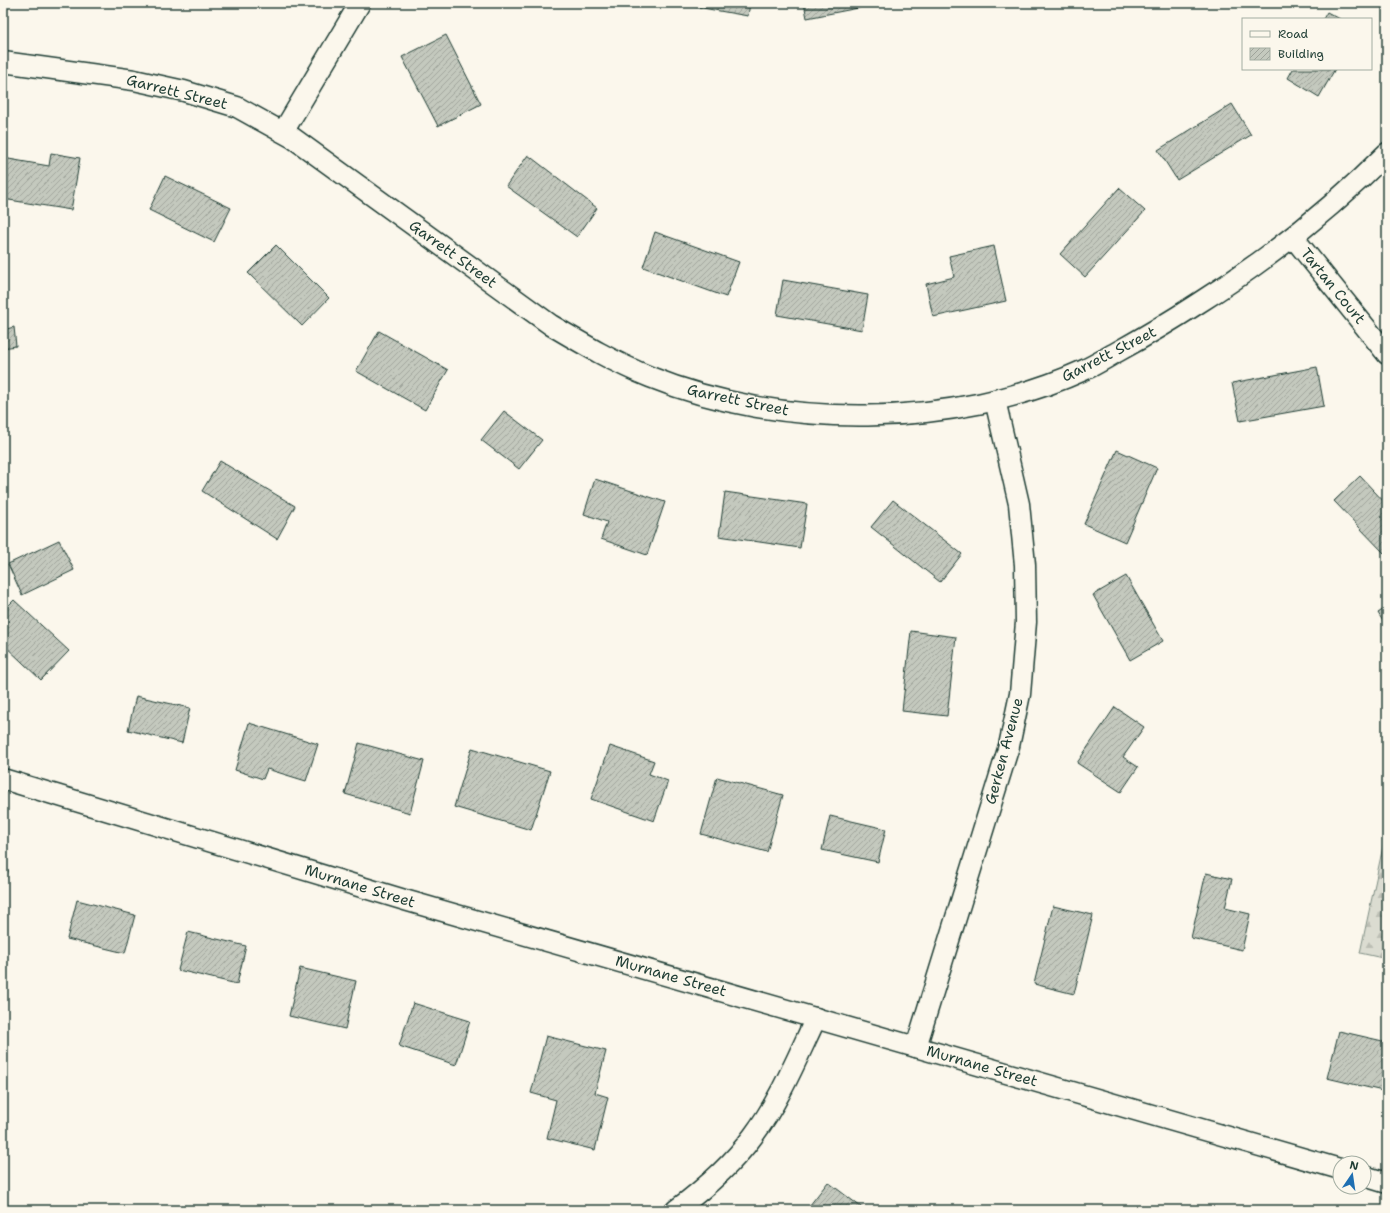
<svg xmlns="http://www.w3.org/2000/svg" width="1390" height="1213" font-family="'Shantell Sans',sans-serif">
<style>
.forest{fill:url(#forest-firs);stroke:#7d8c82}
.building{fill:url(#building-hatch);stroke:#1f3d34}
.lines{fill:none;stroke-linecap:round;stroke-linejoin:round}
.minor-casing{stroke:#1f3d34;stroke-width:23}
.minor{stroke:#fbf7ec;stroke-width:20}
.labels{text-anchor:middle;stroke-width:3;stroke-linejoin:round;paint-order:stroke}
.street-label{font-size:15px;fill:#1f3d34;stroke:#fbf7ec}
</style>
<defs>
<pattern id="forest-firs" width="22" height="20" patternUnits="userSpaceOnUse"><rect width="22" height="20" fill="#dbdcd1"/><path d="M5 1l3.5 6h-7zM16 11l3.5 6h-7z" fill="#bcbeb4"/></pattern>
<pattern id="building-hatch" width="6" height="6" patternUnits="userSpaceOnUse"><rect width="6" height="6" fill="#c4c9be"/><path d="M-1 1l2-2M0 6l6-6M5 7l2-2" fill="none" stroke="#9fa49b"/></pattern>
</defs>
<rect width="100%" height="100%" fill="#fbf7ec"/>
<filter id="ink" filterUnits="userSpaceOnUse"><feTurbulence type="fractalNoise" baseFrequency=".025" numOctaves="2"/><feDisplacementMap in="SourceGraphic" scale="8" xChannelSelector="R" yChannelSelector="G"/><feConvolveMatrix kernelMatrix="1 2 1 2 8 2 1 2 1" color-interpolation-filters="sRGB"/></filter>
<g filter="url(#ink)">
<!-- forest -->
<path class="forest" d="M1387 828V959L1360 953Z"/>
<!-- building -->
<g class="building">
<path d="M674 3H750L748 16Z"/>
<path d="M804 3H884L807 18Z"/>
<path d="M1327 12 1340 19H1323Z"/>
<path d="M446 35 481 104 438 126 402 57Z"/>
<path d="M1293 69H1335L1319 97 1288 78Z"/>
<path d="M1232 104 1251 135 1177 180 1158 150Z"/>
<path d="M51 153 80 158 71 210 3 199V158L49 166Z"/>
<path d="M528 155 597 208 577 237 506 186Z"/>
<path d="M165 176 231 208 214 242 149 210Z"/>
<path d="M1119 188 1145 211 1085 277 1060 254Z"/>
<path d="M655 232 739 262 726 297 643 267Z"/>
<path d="M276 245 329 298 302 326 248 273Z"/>
<path d="M994 246 1006 301 933 317 926 284 954 277 949 256Z"/>
<path d="M783 280 868 295 862 330 777 315Z"/>
<path d="M14 327 16 346 3 348V330Z"/>
<path d="M379 331 448 370 425 410 356 371Z"/>
<path d="M1317 367 1324 406 1240 421 1232 383Z"/>
<path d="M504 411 542 440 519 469 481 440Z"/>
<path d="M1117 450 1157 468 1125 542 1084 524Z"/>
<path d="M220 461 295 506 277 539 202 491Z"/>
<path d="M1360 476 1387 505V550L1384 553 1334 501Z"/>
<path d="M595 479 665 502 647 555 601 539 607 522 584 514Z"/>
<path d="M725 492 807 504 800 548 719 536Z"/>
<path d="M893 500 962 554 940 582 871 527Z"/>
<path d="M59 540 74 570 22 595 8 564Z"/>
<path d="M1126 576 1163 641 1130 660 1093 595Z"/>
<path d="M14 600 69 651 41 680 3 644V611Z"/>
<path d="M1387 607V628L1378 613Z"/>
<path d="M911 631 956 637 947 716 902 711Z"/>
<path d="M136 696 190 708 182 743 128 730Z"/>
<path d="M1115 707 1144 727 1123 757 1138 767 1121 792 1077 763Z"/>
<path d="M249 723 318 744 306 781 267 769 263 779 235 770Z"/>
<path d="M359 743 424 761 410 813 345 794Z"/>
<path d="M610 746 654 761 649 774 668 781 654 821 591 799Z"/>
<path d="M472 748 550 771 531 830 454 807Z"/>
<path d="M717 777 783 795 767 852 701 834Z"/>
<path d="M830 816 886 829 878 862 822 850Z"/>
<path d="M3 870 8 871 3 891Z"/>
<path d="M1206 873 1232 879 1225 908 1250 914 1242 950 1191 938Z"/>
<path d="M77 900 135 915 125 953 67 939Z"/>
<path d="M1053 906 1093 915 1074 994 1034 984Z"/>
<path d="M188 932 246 946 237 984 178 970Z"/>
<path d="M300 968 356 981 345 1029 289 1016Z"/>
<path d="M413 1003 470 1021 456 1065 399 1046Z"/>
<path d="M1339 1031 1387 1042V1092L1327 1078Z"/>
<path d="M546 1036 606 1051 595 1093 608 1097 595 1150 547 1138 556 1100 531 1093Z"/>
<path d="M828 1182 865 1210H806Z"/>
</g>
<g class="lines">
<defs>
<g id="minor">
<path d="M3 62 134 80 184 91 237 107 293 138 551 325C583 344 615 363 650 377 781 430 955 429 1084 370 1095 365 1106 358 1117 352 1144 337 1171 321 1197 304 1266 261 1330 210 1387 153"/>
<path d="M283 132 360 3"/>
<path d="M1293 237 1387 354"/>
<path d="M3 779 408 901 1340 1169"/>
<path d="M916 1047 1009 746 1020 694 1026 622 1025 565 1019 504 995 400"/>
<path d="M1364 1176 1387 1183"/>
<path d="M676 1210C704 1189 732 1165 753 1136 780 1100 797 1058 816 1018"/>
</g>
</defs>
<!-- minor casing -->
<use href="#minor" class="minor-casing"/>
<!-- minor -->
<use href="#minor" class="minor"/>
</g>
</g>
<g class="labels">
<!-- street labels -->
<g class="street-label">
<text transform="translate(177 92) rotate(14)" y="5">Garrett Street</text>
<text transform="translate(453 254) rotate(36)" y="5">Garrett Street</text>
<text transform="translate(1333 286) rotate(51)" y="5">Tartan Court</text>
<text transform="translate(1109 354) rotate(-27)" y="5">Garrett Street</text>
<text transform="translate(738 400) rotate(12)" y="5">Garrett Street</text>
<text transform="translate(1004 751) rotate(-75)" y="5">Gerken Avenue</text>
<text transform="translate(360 886) rotate(17)" y="5">Murnane Street</text>
<text transform="translate(671 976) rotate(16)" y="5">Murnane Street</text>
<text transform="translate(982 1066) rotate(16)" y="5">Murnane Street</text>
</g>
</g>
<!-- margin -->
<rect width="1390" height="1213" fill="none" stroke="#fbf7ec" stroke-width="16"/>
<rect x="8" y="8" width="1374" height="1197" fill="none" stroke="#1f3d34" stroke-width="1.5" filter="url(#ink)"/>
<!-- legend -->
<rect x="1242" y="18" width="130" height="52" fill="#fbf7ec" stroke="#a3ada2"/>
<rect x="1250" y="31" width="20" height="6" fill="#fbf7ec" stroke="#a3ada2"/>
<text x="1278" y="38" font-size="12" fill="#1f3d34">Road</text>
<rect x="1250" y="48" width="20" height="12" fill="url(#building-hatch)" stroke="#a3ada2"/>
<text x="1278" y="58" font-size="12" fill="#1f3d34">Building</text>
<!-- north arrow -->
<g transform="translate(1352 1175) rotate(13)"><circle r="19" fill="#fbf7ec" stroke="#a3ada2"/>
<path d="M0-3L7 15L0 10L-7 15Z" fill="#1f6fb2"/>
<text y="-6" font-size="11" font-weight="bold" text-anchor="middle" fill="#1f3d34">N</text>
</g>
</svg>
